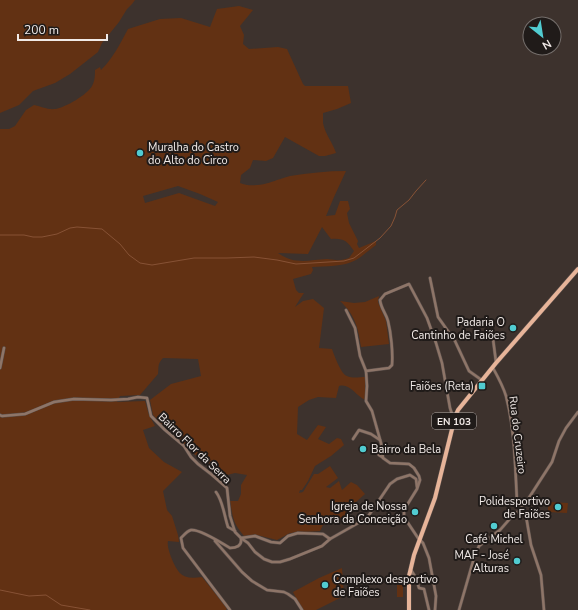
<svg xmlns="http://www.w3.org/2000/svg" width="578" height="610" font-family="'Nunito Sans',sans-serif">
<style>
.green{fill:#623113;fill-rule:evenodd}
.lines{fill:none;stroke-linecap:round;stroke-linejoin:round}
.stream{stroke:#875235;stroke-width:1}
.street-casing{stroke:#5a4f4b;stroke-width:3.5}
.primary-casing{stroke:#5a4f4b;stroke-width:5}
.street{stroke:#8e7568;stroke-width:2.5}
.primary{stroke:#e7b499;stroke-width:4}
.poi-dot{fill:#51ccd1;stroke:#201b19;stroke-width:1.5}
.labels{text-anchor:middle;stroke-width:4;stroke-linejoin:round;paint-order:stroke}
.shield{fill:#201b19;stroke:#b2aca9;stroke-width:1}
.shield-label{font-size:10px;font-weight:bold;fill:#f1eae7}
.poi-label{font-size:11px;fill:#f1eae7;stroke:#201b19;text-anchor:end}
.street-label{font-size:11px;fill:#f1eae7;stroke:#201b19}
</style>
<rect width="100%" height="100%" fill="#3d322d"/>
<!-- green -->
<g class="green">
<path d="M0 0H135L132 4 127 9 119 22 102 43 98 52 70 74 55 83 33 91 19 105 0 113Z"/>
<path d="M239 6 253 10 240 26 244 35 243 44 249 49 278 47 287 49 303 84 305 86H348L351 103 337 109 323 113C323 117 323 120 323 123 325 134 333 143 336 153L325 156H319L285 137 273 158 266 161 253 160 250 168 241 175 240 183C251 188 267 184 277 180 282 179 285 177 290 176 308 173 327 171 346 171L334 197 326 216 335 215 340 201H348L350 209 347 213 349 223 358 241 357 244 359 248 376 241V245C370 249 363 256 356 260 343 267 326 266 312 267L313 270 311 274 293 279 296 290 299 293H304L300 299 295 307 303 301 313 299 324 308 319 348 332 349C334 355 340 371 345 375 351 379 359 377 365 377V400C355 395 350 383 339 386L336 398 318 397 309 400 298 407 297 434 307 440 318 425 326 427 318 439 329 444 337 438 341 439 344 445 331 456 315 466 308 481 302 490H300L299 493 303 492 314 474H318L330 466 338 478 326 487 330 488 339 481 342 490 351 482 357 485 365 494 347 510 346 516 323 525 320 531 290 533 277 540 257 535 244 536C233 523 233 518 230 501H238L241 494V485L247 475 235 473 227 475H215L213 466 194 454 180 440 175 426 161 424 153 415 150 400 171 384 201 376 198 359 163 358C157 365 159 366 158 374L140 395 120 396 117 402 145 401 149 415 155 426 143 430 149 448 164 462 182 472 163 491 167 510 172 516 178 535 179 542 168 541C167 546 169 551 171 557 178 574 182 580 202 577L227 608 226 610H0V129H9L15 126 26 110 34 105C40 106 48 110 55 109 65 108 88 94 92 86 95 81 95 75 95 70L100 67 101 70C113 58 120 44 128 29L160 19 181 18 210 27 217 9ZM178 186 200 194 218 202 215 206 179 193 145 203 143 196ZM322 227 331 239C344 238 347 241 354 251L349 258C345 259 340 261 336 260 333 260 330 259 327 259 309 260 294 265 278 253L308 254Z"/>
<path d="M379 296 378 302 386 321 389 344 361 347C358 327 355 315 340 301L354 303 365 302Z"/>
<path d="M548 502 568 503 567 513 548 512Z"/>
<path d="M342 568 344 596 316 610H302L293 592 319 578Z"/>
<rect x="397" y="585" width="6" height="12"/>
</g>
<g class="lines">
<!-- stream -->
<g class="stream">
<path d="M0 235H24L33 237H42L57 234 70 228 77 227 102 229 120 244 129 255 140 263 152 265 194 258H227L254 257 277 260 296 264 344 261 354 258 380 238 391 226 395 217 397 210 409 200 416 191 426 180"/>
<path d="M0 590 29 596 46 595 61 605 90 610"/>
</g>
<defs>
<g id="street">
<path d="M430 278 438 317 455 341 469 371 483 381"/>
<path d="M346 310 355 328 360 356 366 371"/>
<path d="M492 331 496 362"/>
<path d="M0 368 4 348"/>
<path d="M493 368C498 377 503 386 506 396 515 430 515 466 517 501L520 507"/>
<path d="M0 415 2 416 25 414 54 402 74 399 111 400 128 399 138 397 147 398 151 416 165 430 184 446 191 457 198 464 211 474 227 488 230 516 235 532 241 538 248 543 255 552 264 559 272 562H280L290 559 322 546 330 539"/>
<path d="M353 439 359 430 371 434 380 440"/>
<path d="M374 447 379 455 382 457"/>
<path d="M216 492C223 501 224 515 228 527L235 531"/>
<path d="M523 507 552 462 559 441 566 428 578 412"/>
<circle cx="522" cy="510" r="2.5"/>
<path d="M523 512 526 516 531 545 541 575 544 610"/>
<path d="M241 538 255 536 271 542 280 543 288 536 298 533 323 534 330 539 367 518 390 484 397 479 410 475 416 479 417 487"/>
<path d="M215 541 242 572 252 581 267 590 284 592 288 594 295 599 302 610"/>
<path d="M411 570 416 578 419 588 424 589 429 610"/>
<path d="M230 610 183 548 181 538C184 535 187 531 191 530 199 529 222 543 230 548 236 548 242 546 241 539"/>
<path d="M435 610 436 596 429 558 423 543 418 538 404 517V510L417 489 420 480 419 476 414 468 409 464 390 463 383 458 381 443 372 411 366 401 367 386 366 371 389 368 392 365C393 352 391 333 388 321 386 313 381 309 380 300L385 294 409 284 427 318 436 343 442 363 450 408 452 414 455 417"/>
<path d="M459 610 474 558 479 546 500 530 514 514 519 511"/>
</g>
<path id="primary" d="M409 610V576L414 555 435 498 455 417 458 410 496 363 578 269"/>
</defs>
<!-- street casing -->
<use href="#street" class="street-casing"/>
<!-- primary casing -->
<use href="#primary" class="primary-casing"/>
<!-- street -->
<use href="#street" class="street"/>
<!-- primary -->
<use href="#primary" class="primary"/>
</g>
<!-- markers -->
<g class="poi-dot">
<circle cx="140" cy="153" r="4"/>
<circle cx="513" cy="328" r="4"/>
<rect x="478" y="382" width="8" height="8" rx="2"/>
<circle cx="363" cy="449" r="4"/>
<circle cx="558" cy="507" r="4"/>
<circle cx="415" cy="512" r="4"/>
<circle cx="494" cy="526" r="4"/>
<circle cx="517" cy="561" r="4"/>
<circle cx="325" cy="585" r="4"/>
</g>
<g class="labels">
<!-- shield labels -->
<rect class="shield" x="432" y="413" width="44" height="16" rx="3"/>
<g class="shield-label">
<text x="454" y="425">EN 103</text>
</g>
<!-- poi labels -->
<g class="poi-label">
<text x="148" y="151" text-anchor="start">Muralha do Castro<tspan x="148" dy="13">do Alto do Circo</tspan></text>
<text x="505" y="326">Padaria O<tspan x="505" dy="13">Cantinho de Faiões</tspan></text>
<text x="474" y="390">Faiões (Reta)</text>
<text x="371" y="453" text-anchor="start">Bairro da Bela</text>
<text x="550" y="505">Polidesportivo<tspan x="550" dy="13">de Faiões</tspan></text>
<text x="407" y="510">Igreja de Nossa<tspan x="407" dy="13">Senhora da Conceição</tspan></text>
<text x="494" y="543" text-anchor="middle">Café Michel</text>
<text x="509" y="559">MAF - José<tspan x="509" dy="13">Alturas</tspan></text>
<text x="333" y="583" text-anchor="start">Complexo desportivo<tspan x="333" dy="13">de Faiões</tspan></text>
</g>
<!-- street labels -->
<g class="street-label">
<text transform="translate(518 435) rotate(83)" y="4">Rua do Cruzeiro</text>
<text transform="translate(195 448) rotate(44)" y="4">Bairro Flor da Serra</text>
</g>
</g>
<!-- north arrow -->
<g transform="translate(542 36) rotate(150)"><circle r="19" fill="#201b19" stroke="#746e6b"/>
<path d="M0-3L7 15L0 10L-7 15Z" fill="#51ccd1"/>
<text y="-6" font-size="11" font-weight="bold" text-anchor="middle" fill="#f1eae7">N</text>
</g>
<!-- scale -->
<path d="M18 34v6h89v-6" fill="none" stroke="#f1eae7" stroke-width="2"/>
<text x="24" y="34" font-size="12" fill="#f1eae7" stroke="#201b19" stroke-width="3" paint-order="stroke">200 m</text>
</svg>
